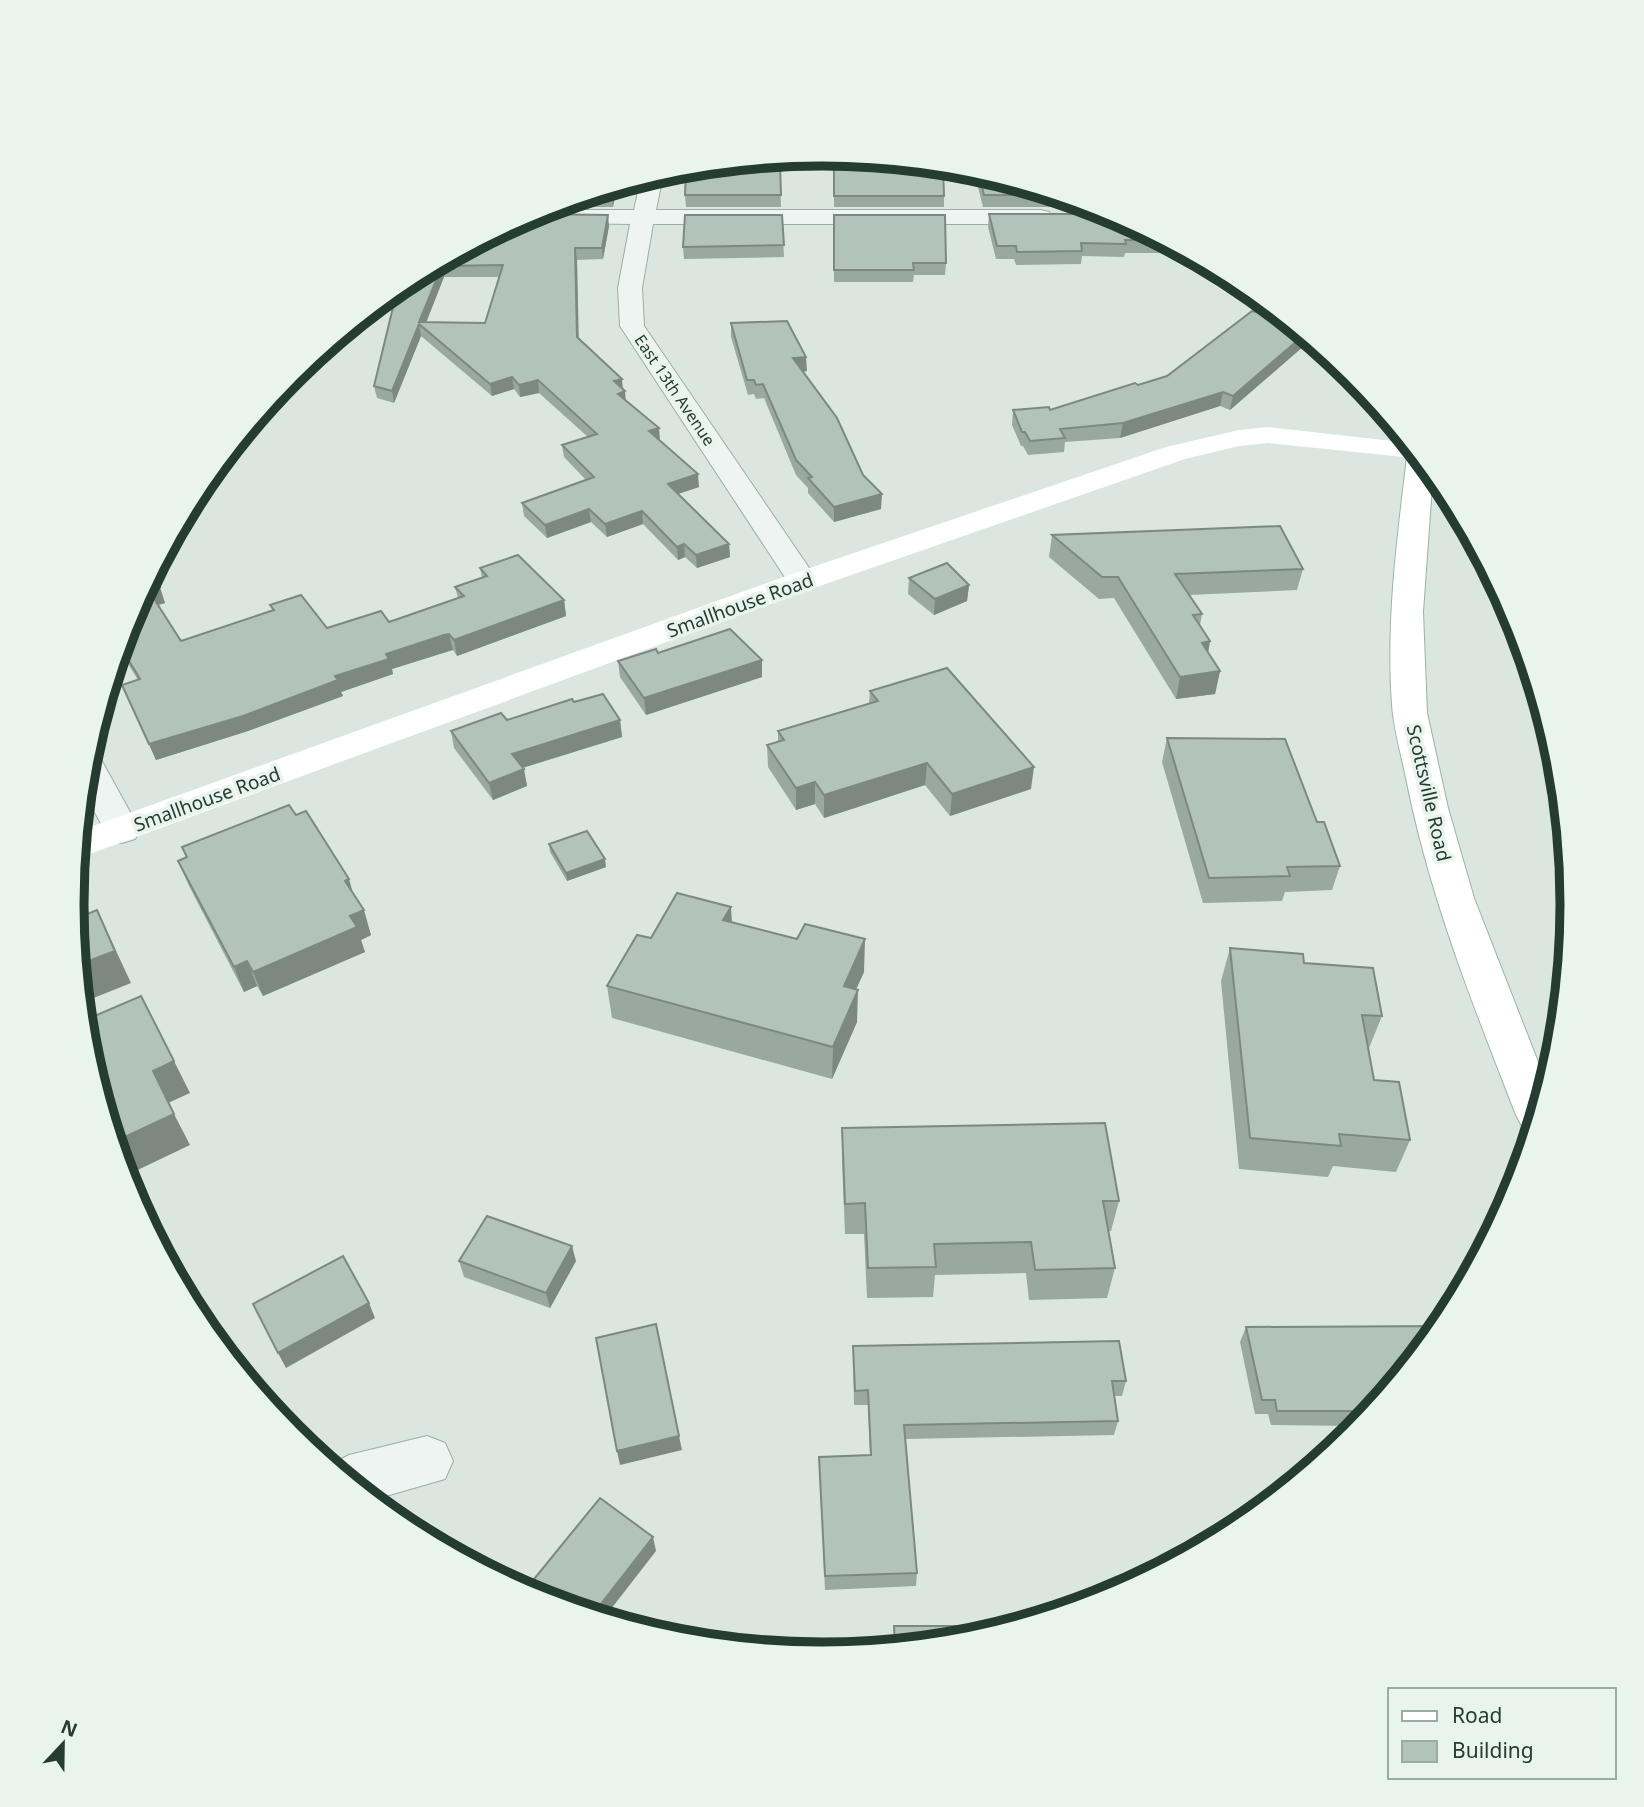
<svg xmlns="http://www.w3.org/2000/svg" width="1644" height="1807" font-family="'Noto Sans',sans-serif">
<style>
.lines{fill:none;stroke-linecap:round;stroke-linejoin:round}
.street-casing{stroke:#9daca6;stroke-width:2}
.primary-casing{stroke:#9ab2a6;stroke-width:2}
.street{fill:#eef4f1;fill-rule:evenodd}
.secondary{fill:#fff;fill-rule:evenodd}
.primary{fill:#fff;fill-rule:evenodd}
.wall{fill:#99a8a1;fill-rule:evenodd}
.shaded-wall{fill:#7d8883}
.building{fill:#b2c3bb;stroke:#7d8883;stroke-width:2;fill-rule:evenodd}
.labels{text-anchor:middle;stroke-width:7;stroke-linejoin:round;paint-order:stroke}
.far-street-label{font-size:16px;fill:#253c32;stroke:#eaf4ef}
.street-label{font-size:19px;fill:#253c32;stroke:#eaf4ef}
.rim{fill:none;stroke:#253c32;stroke-width:9}
</style>
<rect width="100%" height="100%" fill="#dbe6e1"/>
<g class="lines">
<defs>
<g id="street">
<path d="M661 172 663 175 656 210H1041L1049 212 1052 217 1049 222 1041 224H653L642 288 644 326 818 581 814 588 803 590 792 588 620 326 618 288 630 224 514 222 535 210H634L641 178Z"/>
<path d="M88 751 98 754 140 830 135 839 122 843 109 839 83 790Z"/>
<path d="M427 1436 445 1443 453 1461 445 1479 372 1500 330 1465 349 1455Z"/>
</g>
<path id="primary" d="M1416 450 1433 472 1423 612 1427 713 1448 808 1474 898 1547 1085 1533 1131 1523 1128 1516 1115C1473 1005 1429 895 1406 778 1401 754 1394 730 1392 705 1386 622 1397 539 1407 457Z"/>
</defs>
<!-- street casing -->
<use href="#street" class="street-casing"/>
<!-- primary casing -->
<use href="#primary" class="primary-casing"/>
<!-- street -->
<use href="#street" class="street"/>
<!-- secondary -->
<path class="secondary" d="M1268 427 1410 443 1423 459 1268 443 1239 446 1185 459 814 588 76 859 79 831 792 574 1166 447 1239 430Z"/>
<!-- primary -->
<use href="#primary" class="primary"/>
</g>
<!-- wall -->
<g class="wall">
<path d="M775 163H780L781 207H686L685 195Z"/>
<path d="M834 164 904 165 944 196V207H834Z"/>
<path d="M976 170 1099 207H983L975 175Z"/>
<path d="M617 186 613 207H545Z"/>
<path d="M529 214 609 226 603 259 577 260 578 338 623 390 626 401 699 487 677 494 729 544 730 557 697 568 685 557 678 560 643 524 607 537 591 522 547 538 524 516 522 503 586 480 564 457 562 445 588 437 539 393 520 397 514 389 492 396 421 336 394 403 377 398 374 386 403 282ZM444 277H499L485 323 426 322Z"/>
<path d="M989 214H1116L1181 249H1169L1168 253H1125L1124 257 1082 256 1081 264 1016 265 1014 259H996L988 227Z"/>
<path d="M782 215 784 257 684 259 683 247Z"/>
<path d="M834 215 946 263 945 275H914L913 282H834Z"/>
<path d="M1253 291 1311 339 1230 410 1220 406 1120 438 1065 442 1064 452 1028 455 1023 446H1021L1012 425 1013 410H1050L1167 376 1264 314Z"/>
<path d="M731 323 807 371 803 372 863 475 881 509 834 522 808 493V488L796 475 764 398 756 399 754 394 748 395 731 337Z"/>
<path d="M1052 535 1303 569 1297 590 1189 595 1202 614 1200 625 1210 641 1208 653 1220 671 1215 694 1176 699 1114 598 1099 599 1049 557Z"/>
<path d="M480 568 564 600 566 616 457 656 453 650 448 651 392 669 393 674 341 692 343 696 248 731 156 760 122 685 138 680 119 649 129 616 152 573 165 603 158 605 181 641 272 610 270 605 327 628 389 622 458 598 455 587 482 577Z"/>
<path d="M909 578 969 585 967 601 934 615 908 594Z"/>
<path d="M658 653 762 677 646 715 620 677 618 661Z"/>
<path d="M870 691 1031 789 950 816 925 785 824 818 815 804 796 810 768 767 767 745 778 741V731L869 703Z"/>
<path d="M574 702 620 720 622 737 523 768 527 786 493 800 454 748 451 731 507 720Z"/>
<path d="M1167 738 1317 822 1340 866 1332 890 1285 892 1282 901 1203 903 1162 762Z"/>
<path d="M296 815 353 893 371 935 361 940 365 952 263 996 257 986 244 992 189 886 178 861 186 858 182 847Z"/>
<path d="M549 844 606 867 567 881 550 852Z"/>
<path d="M732 922 864 972 856 989 857 1022 832 1079 612 1018 607 986 651 938Z"/>
<path d="M1230 948 1304 963 1382 1016 1369 1048H1368L1374 1080 1410 1140 1396 1172 1333 1166 1328 1177 1239 1169 1221 981Z"/>
<path d="M842 1128 1119 1201 1111 1231H1108L1115 1268 1107 1298 1029 1300 1026 1273 935 1275 933 1297 867 1298 864 1234H845L842 1159Z"/>
<path d="M459 1261H576L550 1308 464 1277Z"/>
<path d="M1441 1326 1359 1426 1271 1425 1268 1414H1255L1240 1342 1246 1327Z"/>
<path d="M853 1346 1126 1381 1122 1396H1114L1118 1421 1114 1435 905 1439 917 1573 916 1586 825 1590 819 1457 870 1455 868 1405H854Z"/>
</g>
<!-- shaded-wall -->
<g class="shaded-wall">
<path d="M614 186H617L613 207 612 196Z"/>
<path d="M608 215 609 226 603 259 602 248Z"/>
<path d="M575 248 577 260 579 349 577 337Z"/>
<path d="M442 266 444 277 424 328 419 322Z"/>
<path d="M419 324 421 336 394 403 392 391Z"/>
<path d="M1305 334 1311 339V340L1230 410 1233 396Z"/>
<path d="M806 357 807 371 793 373V358Z"/>
<path d="M512 377 514 389 492 396 490 384Z"/>
<path d="M622 379 623 391 614 381Z"/>
<path d="M538 380 539 393 520 397 519 385Z"/>
<path d="M625 391 626 403 618 394Z"/>
<path d="M1223 392 1220 406 1120 438 1123 423Z"/>
<path d="M659 428 660 440 649 431Z"/>
<path d="M698 474 699 487 669 497 668 484Z"/>
<path d="M882 494 881 509 834 522V507Z"/>
<path d="M589 509 591 522 547 538 545 525Z"/>
<path d="M642 511 643 524 607 537 605 524Z"/>
<path d="M684 544 685 557 678 560 677 547Z"/>
<path d="M729 544 730 557 697 568 696 555Z"/>
<path d="M969 585 967 601 934 615 935 599Z"/>
<path d="M160 587 165 603 154 606 149 591Z"/>
<path d="M564 600 566 616 457 656 454 640Z"/>
<path d="M449 634 453 650 392 669 393 674 341 692 343 696 248 731 156 760 149 744 335 676 386 654Z"/>
<path d="M1210 641 1206 663 1202 643Z"/>
<path d="M762 660V677L646 715 644 698Z"/>
<path d="M1220 671 1215 694 1176 699 1180 677Z"/>
<path d="M620 720 622 737 515 770 512 754Z"/>
<path d="M927 763 925 785 824 818V795Z"/>
<path d="M1034 767 1031 789 950 816 952 794Z"/>
<path d="M524 769 527 786 493 800 489 783Z"/>
<path d="M815 782V804L796 810V788Z"/>
<path d="M605 859 606 867 567 881 566 873Z"/>
<path d="M349 879 356 904 345 881Z"/>
<path d="M74 885 84 905 101 947 85 915Z"/>
<path d="M731 907 733 940 723 920Z"/>
<path d="M97 910 131 983 81 1003 78 965Z"/>
<path d="M364 910 371 935 361 940 365 952 263 996 253 972 350 916Z"/>
<path d="M865 939 864 972 843 1018 844 986Z"/>
<path d="M247 961 257 986 244 992 234 967Z"/>
<path d="M858 990 857 1022 832 1079 833 1047Z"/>
<path d="M174 1061 190 1093 168 1103 153 1071Z"/>
<path d="M174 1114 190 1145 125 1176 114 1142Z"/>
<path d="M572 1246 576 1261 550 1308 546 1293Z"/>
<path d="M369 1303 375 1318 286 1368 278 1353Z"/>
<path d="M679 1436 682 1450 620 1465 617 1451Z"/>
<path d="M653 1537 656 1551 604 1618 593 1614Z"/>
</g>
<!-- building -->
<g class="building">
<path d="M775 158V163H780L781 195H685L686 167Z"/>
<path d="M866 158 904 161V165H943L944 196H834V164H865Z"/>
<path d="M978 171 1057 195H984Z"/>
<path d="M614 186 612 196H581Z"/>
<path d="M529 214 608 215 602 248H575L577 337 622 379 614 381 625 391 618 394 659 428 649 431 698 474 668 484 729 544 696 555 684 544 677 547 642 511 605 524 589 509 545 525 522 503 594 477 562 445 597 434 538 380 519 385 512 377 490 384 419 324 392 391 374 386 395 299 403 282ZM503 265 485 323 419 322 442 266Z"/>
<path d="M989 214H1116L1165 240H1125L1126 244 1081 243 1082 251 1017 252 1016 246H997Z"/>
<path d="M685 215H782L784 245 683 247Z"/>
<path d="M834 215H945L946 263H913L914 270H834Z"/>
<path d="M1269 305 1305 334 1233 396 1223 392 1123 423 1060 429 1065 438 1030 441 1025 432H1022L1013 410 1049 407 1050 410 1135 383 1138 385 1167 376 1252 311 1276 317Z"/>
<path d="M787 321 806 357 793 358 837 418 863 475 882 494 834 507 808 478 812 477 796 460 763 384 756 385 754 380H747L731 323Z"/>
<path d="M1280 526 1303 569 1175 574 1202 614 1193 615 1210 641 1202 643 1220 671 1180 677 1118 577H1102L1052 535Z"/>
<path d="M518 555 564 600 454 640 449 634 444 635 386 654 389 659 335 676 338 680 243 716 149 744 122 685 140 679 120 646 129 616 152 573 160 587 149 591 181 641 274 610 270 605 301 595 327 628 381 611 389 622 464 596 455 587 487 576 480 568Z"/>
<path d="M947 563 969 585 935 599 909 578Z"/>
<path d="M730 629 762 660 644 698 618 661 656 649 658 653Z"/>
<path d="M947 668 1034 767 952 794 927 763 824 795 815 782 796 788 767 745 784 740 778 731 878 701 870 691Z"/>
<path d="M603 694 620 720 512 754 524 769 489 783 451 731 501 713 507 720 572 699 574 702Z"/>
<path d="M1167 738 1285 739 1317 822H1324L1340 866 1287 867 1290 876 1209 878Z"/>
<path d="M289 805 296 815 306 811 349 879 345 881 364 910 350 916 357 927 253 972 247 961 234 967 178 861 187 857 182 847Z"/>
<path d="M587 831 605 859 566 873 549 844Z"/>
<path d="M73 886 85 915 97 910 115 951 78 965 72 903Z"/>
<path d="M677 893 731 907 723 920 797 939 805 924 865 939 844 986 858 990 833 1047 607 986 637 935 651 938Z"/>
<path d="M1230 948 1303 954 1304 963 1373 968 1382 1016 1362 1015 1374 1080 1399 1082 1410 1140 1339 1134 1341 1146 1250 1138Z"/>
<path d="M141 996 174 1061 153 1071 174 1114 114 1142 86 1049 83 1021Z"/>
<path d="M1105 1123 1119 1201H1103L1115 1268 1035 1270 1031 1242 934 1244 936 1267 868 1268 865 1203 845 1204 842 1128Z"/>
<path d="M487 1216 572 1246 546 1293 459 1261Z"/>
<path d="M343 1256 369 1303 278 1353 253 1304Z"/>
<path d="M656 1324 679 1436 617 1451 596 1338Z"/>
<path d="M1441 1326 1371 1411H1277L1275 1400H1262L1246 1327Z"/>
<path d="M1119 1341 1126 1381H1112L1118 1421 904 1425 917 1573 825 1576 819 1457 871 1455 868 1390 855 1391 853 1346Z"/>
<path d="M600 1498 653 1537 593 1614 535 1597 526 1589Z"/>
<path d="M894 1626H1007V1628L968 1639 895 1647Z"/>
</g>
<g class="labels">
<!-- far-street labels -->
<g class="far-street-label">
<text transform="translate(675 390) rotate(56)" y="6">East 13th Avenue</text>
</g>
<!-- street labels -->
<g class="street-label">
<text transform="translate(740 605) rotate(-20)" y="7">Smallhouse Road</text>
<text transform="translate(1429 793) rotate(77)" y="7">Scottsville Road</text>
<text transform="translate(207 799) rotate(-20)" y="7">Smallhouse Road</text>
</g>
</g>
<!-- crop -->
<path d="M0 0H1644V1807H0ZM84 904a738 738 0 1 1 1476 0a738 738 0 1 1-1476 0Z" fill="#eaf4ef" fill-rule="evenodd"/>
<path class="rim" d="M84 904a738 738 0 1 1 1476 0a738 738 0 1 1-1476 0Z"/>
<!-- legend -->
<rect x="1388" y="1688" width="228" height="91" fill="#eaf4ef" stroke="#9baaa3" stroke-width="2"/>
<rect x="1402" y="1711" width="35" height="10" fill="#ffffff" stroke="#9baaa3" stroke-width="2"/>
<text x="1452" y="1723" font-size="21" fill="#253c32">Road</text>
<rect x="1402" y="1741" width="35" height="21" fill="#b2c3bb" stroke="#9baaa3" stroke-width="2"/>
<text x="1452" y="1758" font-size="21" fill="#253c32">Building</text>
<!-- north arrow -->
<g transform="translate(63 1744) rotate(22)" stroke="#eaf4ef" stroke-width="5" paint-order="stroke">
<path d="M0-5L12 26L0 18L-12 26Z" fill="#253c32"/>
<text y="-10" font-size="19" font-weight="bold" text-anchor="middle" fill="#253c32">N</text>
</g>
</svg>
